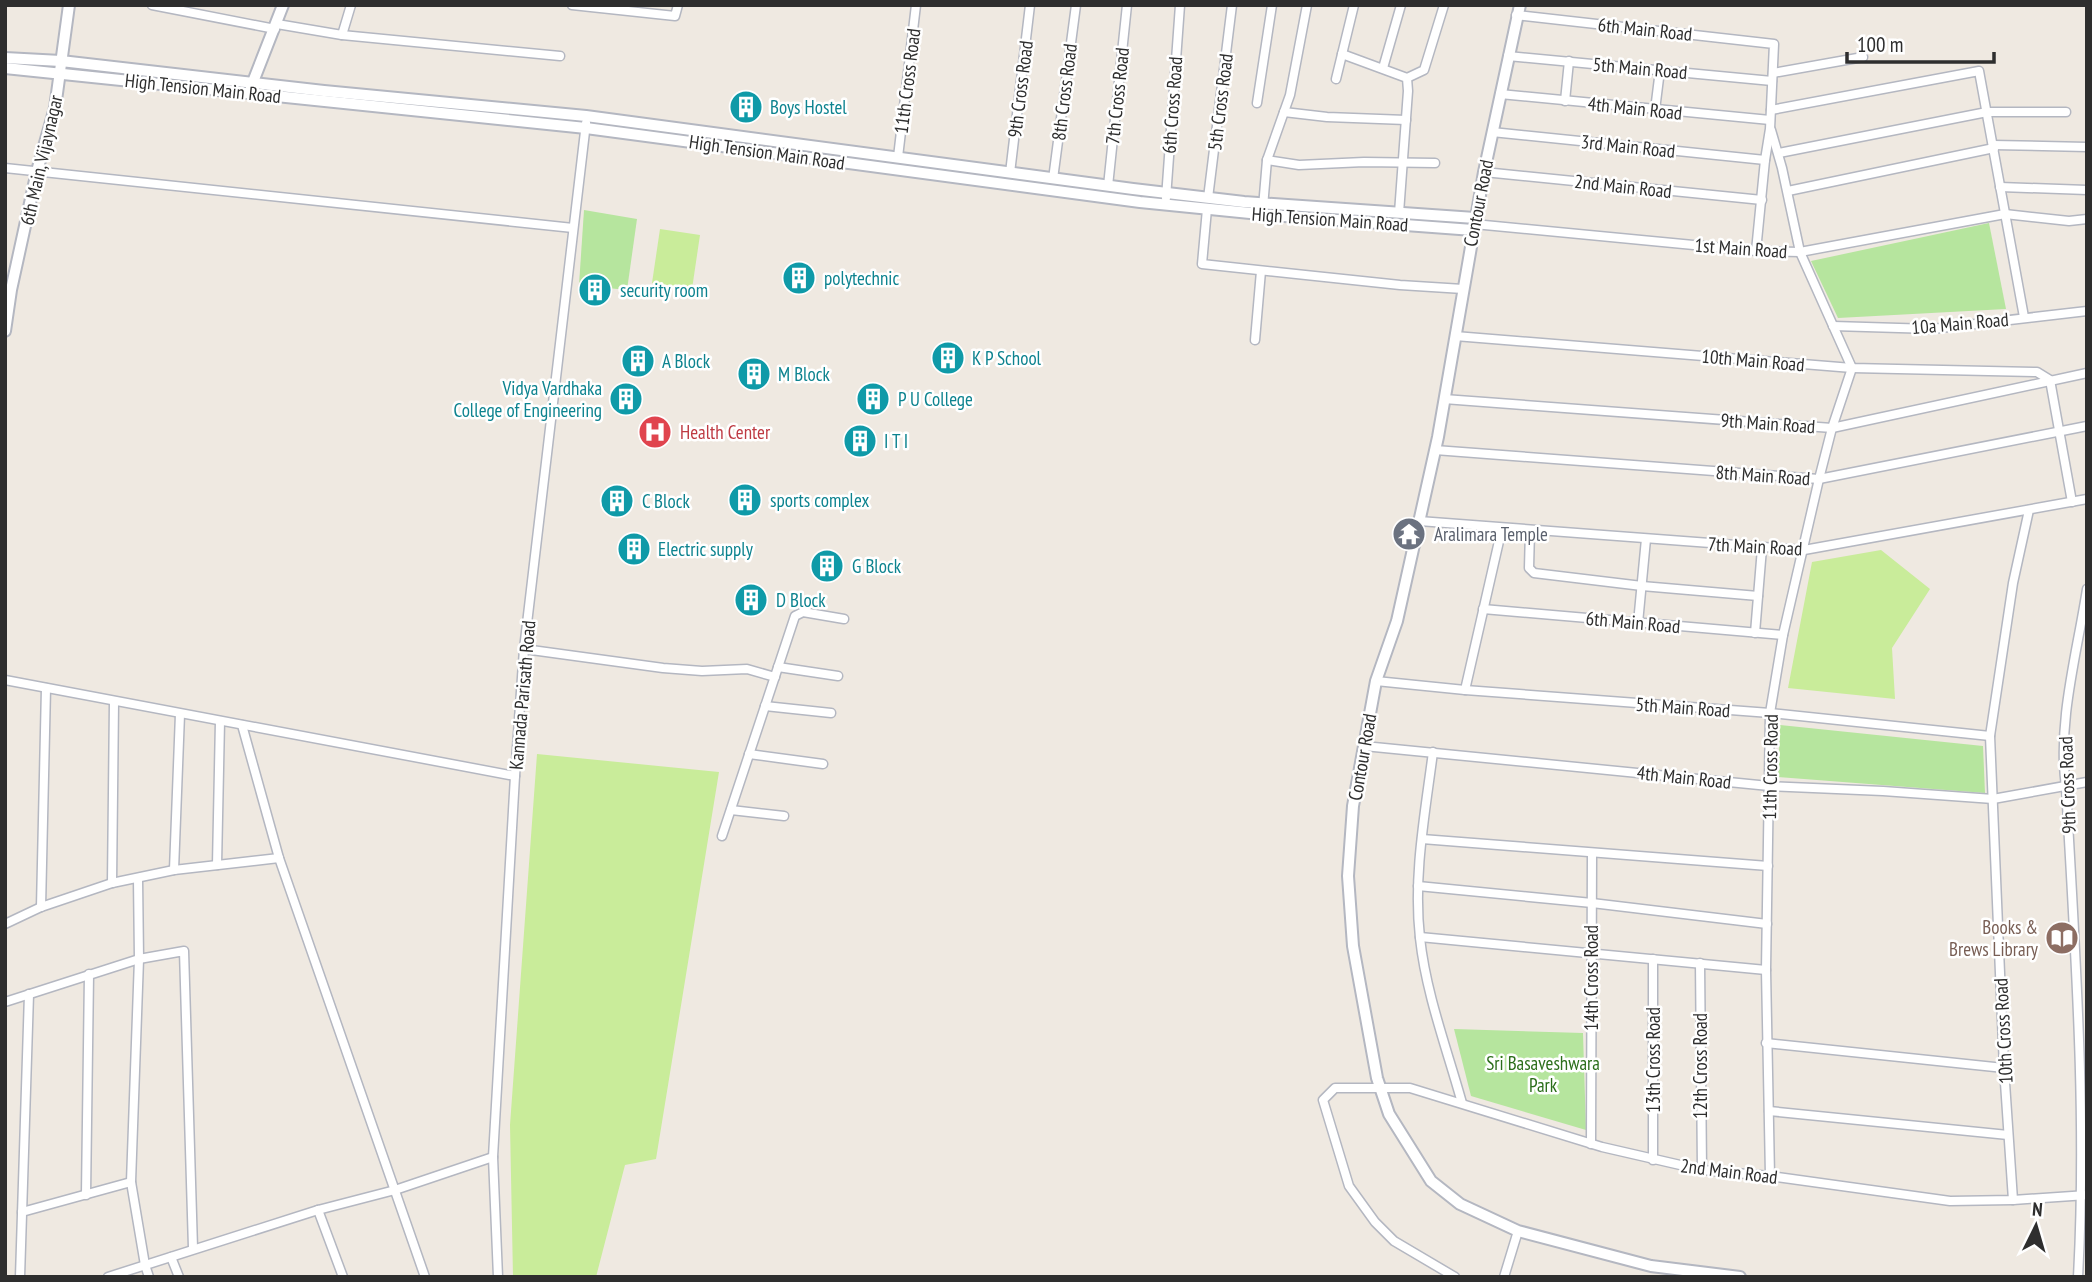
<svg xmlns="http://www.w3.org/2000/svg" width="2092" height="1282" font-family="'PT Sans Narrow',sans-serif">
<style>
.green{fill:#b6e59e}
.pitch{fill:#c9ec9a}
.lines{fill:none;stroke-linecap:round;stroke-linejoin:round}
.street-casing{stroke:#b4b7c1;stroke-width:11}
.secondary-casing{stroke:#b4b7c1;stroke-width:14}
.street{stroke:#fff;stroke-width:8}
.secondary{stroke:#fff;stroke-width:10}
.labels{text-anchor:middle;stroke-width:5;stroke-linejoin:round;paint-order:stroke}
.street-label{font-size:19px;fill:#2e2e2e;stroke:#fff}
.culture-label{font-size:19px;fill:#0d838f;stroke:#fff;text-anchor:start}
.health-label{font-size:19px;fill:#be3a42;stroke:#fff;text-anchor:start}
.worship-label{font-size:19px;fill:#5b616d;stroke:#fff;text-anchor:start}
.education-label{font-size:19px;fill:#785e54;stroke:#fff;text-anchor:end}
.park-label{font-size:19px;fill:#2c6e1b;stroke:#fff}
</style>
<rect width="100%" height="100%" fill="#efe9e1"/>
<!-- green -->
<g class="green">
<path d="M584 210 637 219 627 290 579 285Z"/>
<path d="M1989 223 2006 309 1838 318 1811 261Z"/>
<path d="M1780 725 1983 746 1985 793 1778 777Z"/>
<path d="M1454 1029 1583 1033 1586 1130 1471 1096Z"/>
</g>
<!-- pitch -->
<g class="pitch">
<path d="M660 229 700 235 692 289 652 283Z"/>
<path d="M1881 550 1930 589 1892 648 1895 699 1788 688 1812 562Z"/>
<path d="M537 754 719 772 656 1159 625 1165 596 1277H513L510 1125Z"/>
</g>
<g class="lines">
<defs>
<g id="street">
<path d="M152 5 275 29"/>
<path d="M572 5 675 16 678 5"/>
<path d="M1516 15 1774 44 1770 129 1765 160 1756 251"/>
<path d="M277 24 342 35 560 56"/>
<path d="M342 35 351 5"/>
<path d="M1342 54 1407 78 1408 91 1399 213"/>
<path d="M1508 56 1772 81"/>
<path d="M1383 68 1401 5"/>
<path d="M1773 73 1863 57"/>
<path d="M1407 78 1424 70 1444 5"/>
<path d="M1336 79 1354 5"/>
<path d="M1500 94 1770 120"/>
<path d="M1565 101 1569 61"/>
<path d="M1257 103 1272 5"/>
<path d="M1655 110 1660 70"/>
<path d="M1771 110 1979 71 2024 317"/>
<path d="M1284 112 1327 117 1406 120"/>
<path d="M1771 130 1782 168 1800 252 1852 368"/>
<path d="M1492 132 1765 160"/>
<path d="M1993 145 2087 147"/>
<path d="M1779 153 1987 112H2066"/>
<path d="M898 157 916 5"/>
<path d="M1267 160 1299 165 1364 162 1435 163"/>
<path d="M5 168 573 228"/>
<path d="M1484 172 1762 200"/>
<path d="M1010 173 1030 5"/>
<path d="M1053 179 1076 5"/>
<path d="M1108 186 1127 5"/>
<path d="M2000 187 2087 190"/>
<path d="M1788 191 1994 148"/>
<path d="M1166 198 1180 5"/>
<path d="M1208 198 1232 5"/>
<path d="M1263 207 1267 160 1290 95 1307 5"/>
<path d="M1207 209 1202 264 1400 285 1463 289"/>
<path d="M1474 224 1756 251 1800 252 2005 214 2069 221 2087 219"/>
<path d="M1833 326 1932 329 2087 311"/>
<path d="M1455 336 1852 368 2037 372 2050 380 2072 502"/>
<path d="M1255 340 1261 271"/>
<path d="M1444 399 1832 428 2087 373"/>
<path d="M1435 450 1819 479 2087 426"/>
<path d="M1419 521 1804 550 2087 499"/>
<path d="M1530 530 1529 568 1534 573 1642 586 1758 596"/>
<path d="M1483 609 1783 635"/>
<path d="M1638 623 1646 539"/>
<path d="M1755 633 1762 548"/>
<path d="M524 649 663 668 702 671 747 669 775 677"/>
<path d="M778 667 838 676"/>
<path d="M5 680 515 776"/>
<path d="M1376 681 1465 690 1770 713 1990 736"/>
<path d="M1465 690 1502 528"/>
<path d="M765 706 831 713"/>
<path d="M242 725 279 858 425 1277"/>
<path d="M1364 746 1769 786 1883 791 1993 799 2087 782"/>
<path d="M1433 752C1425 814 1413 876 1420 938 1426 994 1447 1049 1462 1103"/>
<path d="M749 754 823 764"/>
<path d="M731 810 784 816"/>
<path d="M722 836 795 616 803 612 844 619"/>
<path d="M1422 839 1768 866"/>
<path d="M217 865 220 721"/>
<path d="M174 870 180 714"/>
<path d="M138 879 139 959 131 1182 145 1265 149 1277"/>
<path d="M112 883 114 702"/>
<path d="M1418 886 1592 903 1767 924"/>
<path d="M41 907 46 688"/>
<path d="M5 924 41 907 112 883 174 870 279 858"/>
<path d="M1420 937 1766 970"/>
<path d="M1700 963 1702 1170"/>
<path d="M5 1002 139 959 184 951 193 1248"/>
<path d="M1766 1043 2004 1068"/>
<path d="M1769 1111 2008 1135"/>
<path d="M1591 1144 1592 854"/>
<path d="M1653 1160V959"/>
<path d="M1770 1176 1766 970 1770 713 1783 635 1819 479 1832 428 1852 368"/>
<path d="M86 1195 89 974"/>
<path d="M2013 1200 2004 1068 1990 736 2013 583 2029 510"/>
<path d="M318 1210 343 1277"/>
<path d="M22 1212 131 1182"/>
<path d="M171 1257 179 1277"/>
<path d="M20 1277 29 994"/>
<path d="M108 1277 318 1210 395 1190 493 1157"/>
<path d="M498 1277 493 1157 515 776 524 649 586 123"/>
<path d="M1455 1277 1394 1241 1375 1222 1349 1186 1323 1100 1335 1088H1410L1602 1147 1702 1170 1770 1176 1950 1201 2013 1200 2087 1195"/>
<path d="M1504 1277 1518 1231"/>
<path d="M2078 1277C2087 1114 2075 950 2066 787 2057 722 2077 654 2087 589"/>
</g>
<g id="secondary">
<path d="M1520 5 1484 172 1438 437 1397 621 1376 681 1353 806 1348 876 1353 946 1377 1078 1389 1114 1431 1181 1460 1204 1518 1231 1651 1266 1740 1277"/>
<path d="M5 58 61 61 324 91 586 116 1133 189 1244 202 1475 218"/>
<path d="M5 68 586 128 1140 202 1270 215 1473 230"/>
<path d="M251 87 283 5"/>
<path d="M5 331 11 290 37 171 55 108 69 5"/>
</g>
</defs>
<!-- street casing -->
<use href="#street" class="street-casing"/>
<!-- secondary casing -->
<use href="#secondary" class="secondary-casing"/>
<!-- street -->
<use href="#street" class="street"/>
<!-- secondary -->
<use href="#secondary" class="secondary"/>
</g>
<!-- icons -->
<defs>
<symbol id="building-disc" viewBox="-11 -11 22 22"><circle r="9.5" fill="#0f9aa8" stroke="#fff"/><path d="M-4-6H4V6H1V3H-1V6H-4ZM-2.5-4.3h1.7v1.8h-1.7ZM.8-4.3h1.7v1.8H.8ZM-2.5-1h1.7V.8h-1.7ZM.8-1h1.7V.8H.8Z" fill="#fff"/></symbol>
<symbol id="hospital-disc" viewBox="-11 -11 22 22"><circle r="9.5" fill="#e0444e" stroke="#fff"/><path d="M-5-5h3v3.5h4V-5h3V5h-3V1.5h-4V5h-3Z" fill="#fff"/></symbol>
<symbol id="temple-disc" viewBox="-11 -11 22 22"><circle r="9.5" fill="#6b7280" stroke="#fff"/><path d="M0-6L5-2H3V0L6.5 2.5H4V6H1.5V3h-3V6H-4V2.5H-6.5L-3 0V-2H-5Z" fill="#fff"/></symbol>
<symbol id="library-disc" viewBox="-11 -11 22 22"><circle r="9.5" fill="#8d6e63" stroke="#fff"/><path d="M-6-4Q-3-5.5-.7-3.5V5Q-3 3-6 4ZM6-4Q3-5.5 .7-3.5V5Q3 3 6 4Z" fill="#fff"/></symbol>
</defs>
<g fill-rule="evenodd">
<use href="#building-disc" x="727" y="88" width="38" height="38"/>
<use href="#building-disc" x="780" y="259" width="38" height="38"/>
<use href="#building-disc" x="576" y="271" width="38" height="38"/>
<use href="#building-disc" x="929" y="339" width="38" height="38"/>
<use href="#building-disc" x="619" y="342" width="38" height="38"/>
<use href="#building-disc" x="735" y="355" width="38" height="38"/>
<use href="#building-disc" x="607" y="380" width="38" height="38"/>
<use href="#building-disc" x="854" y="380" width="38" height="38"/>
<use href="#hospital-disc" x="636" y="413" width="38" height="38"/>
<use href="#building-disc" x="841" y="422" width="38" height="38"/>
<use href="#building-disc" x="726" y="481" width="38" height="38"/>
<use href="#building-disc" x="598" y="482" width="38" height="38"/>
<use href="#temple-disc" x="1390" y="515" width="38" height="38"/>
<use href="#building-disc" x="615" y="530" width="38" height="38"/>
<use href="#building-disc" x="808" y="547" width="38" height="38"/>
<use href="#building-disc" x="732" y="581" width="38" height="38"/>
<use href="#library-disc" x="2043" y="919" width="38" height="38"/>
</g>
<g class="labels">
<!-- street labels -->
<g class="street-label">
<text transform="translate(1645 29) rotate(6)" y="7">6th Main Road</text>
<text transform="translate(1640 68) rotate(5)" y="7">5th Main Road</text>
<text transform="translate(907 81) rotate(-83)" y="7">11th Cross Road</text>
<text transform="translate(203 88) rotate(6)" y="7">High Tension Main Road</text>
<text transform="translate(1020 89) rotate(-83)" y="7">9th Cross Road</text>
<text transform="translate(1064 92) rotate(-83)" y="7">8th Cross Road</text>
<text transform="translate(1117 96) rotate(-84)" y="7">7th Cross Road</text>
<text transform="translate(1220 102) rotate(-83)" y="7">5th Cross Road</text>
<text transform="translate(1172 105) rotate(-86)" y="7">6th Cross Road</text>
<text transform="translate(1635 108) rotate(6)" y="7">4th Main Road</text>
<text transform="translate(1628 146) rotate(6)" y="7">3rd Main Road</text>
<text transform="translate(767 152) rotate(8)" y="7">High Tension Main Road</text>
<text transform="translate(41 160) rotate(-77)" y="7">6th Main, Vijaynagar</text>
<text transform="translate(1623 186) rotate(6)" y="7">2nd Main Road</text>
<text transform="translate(1478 203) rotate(-79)" y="7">Contour Road</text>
<text transform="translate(1330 219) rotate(4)" y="7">High Tension Main Road</text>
<text transform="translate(1741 248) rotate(4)" y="7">1st Main Road</text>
<text transform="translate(1960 323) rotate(-5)" y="7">10a Main Road</text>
<text transform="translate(1753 360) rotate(5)" y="7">10th Main Road</text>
<text transform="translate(1768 423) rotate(4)" y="7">9th Main Road</text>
<text transform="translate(1763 475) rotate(4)" y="7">8th Main Road</text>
<text transform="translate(1755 546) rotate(3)" y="7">7th Main Road</text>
<text transform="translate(1633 622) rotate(5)" y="7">6th Main Road</text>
<text transform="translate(522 695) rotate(-85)" y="7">Kannada Parisath Road</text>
<text transform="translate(1683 707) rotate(4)" y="7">5th Main Road</text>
<text transform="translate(1362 757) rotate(-80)" y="7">Contour Road</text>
<text transform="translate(1770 767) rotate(-89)" y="7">11th Cross Road</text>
<text transform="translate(1684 777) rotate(6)" y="7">4th Main Road</text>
<text transform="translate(2067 785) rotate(-92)" y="7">9th Cross Road</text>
<text transform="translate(1591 978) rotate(-90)" y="7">14th Cross Road</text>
<text transform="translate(2003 1031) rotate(-93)" y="7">10th Cross Road</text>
<text transform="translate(1653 1060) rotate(-90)" y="7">13th Cross Road</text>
<text transform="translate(1700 1066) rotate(-90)" y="7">12th Cross Road</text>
<text transform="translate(1729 1171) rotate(7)" y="7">2nd Main Road</text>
</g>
<!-- culture labels -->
<g class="culture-label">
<text x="770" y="114">Boys Hostel</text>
<text x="824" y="285">polytechnic</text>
<text x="620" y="297">security room</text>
<text x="972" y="365">K P School</text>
<text x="662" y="368">A Block</text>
<text x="778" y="381">M Block</text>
<text x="602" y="395" text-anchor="end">Vidya Vardhaka<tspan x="602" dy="22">College of Engineering</tspan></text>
<text x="898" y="406">P U College</text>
<text x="884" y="448">I T I</text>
<text x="770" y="507">sports complex</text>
<text x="642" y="508">C Block</text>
<text x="658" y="556">Electric supply</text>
<text x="852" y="573">G Block</text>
<text x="776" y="607">D Block</text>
</g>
<!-- health labels -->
<g class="health-label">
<text x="680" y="439">Health Center</text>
</g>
<!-- worship labels -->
<g class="worship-label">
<text x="1434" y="541">Aralimara Temple</text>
</g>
<!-- education labels -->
<g class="education-label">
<text x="2038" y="934">Books &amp;<tspan x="2038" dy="22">Brews Library</tspan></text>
</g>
<!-- park labels -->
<g class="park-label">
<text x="1543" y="1070">Sri Basaveshwara<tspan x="1543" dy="22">Park</tspan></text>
</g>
</g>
<!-- border -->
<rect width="2092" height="1282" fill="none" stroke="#2e2e2e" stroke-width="14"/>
<!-- north arrow -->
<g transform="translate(2036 1226) rotate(5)" stroke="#ffffff" stroke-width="5" paint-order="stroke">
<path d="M0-5L12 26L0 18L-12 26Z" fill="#2e2e2e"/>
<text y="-10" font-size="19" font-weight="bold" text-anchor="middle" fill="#2e2e2e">N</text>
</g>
<!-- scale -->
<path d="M1847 52v10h147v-10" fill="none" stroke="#2e2e2e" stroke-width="3.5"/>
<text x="1857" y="52" font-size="21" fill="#2e2e2e" stroke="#ffffff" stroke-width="5" paint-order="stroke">100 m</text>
</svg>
